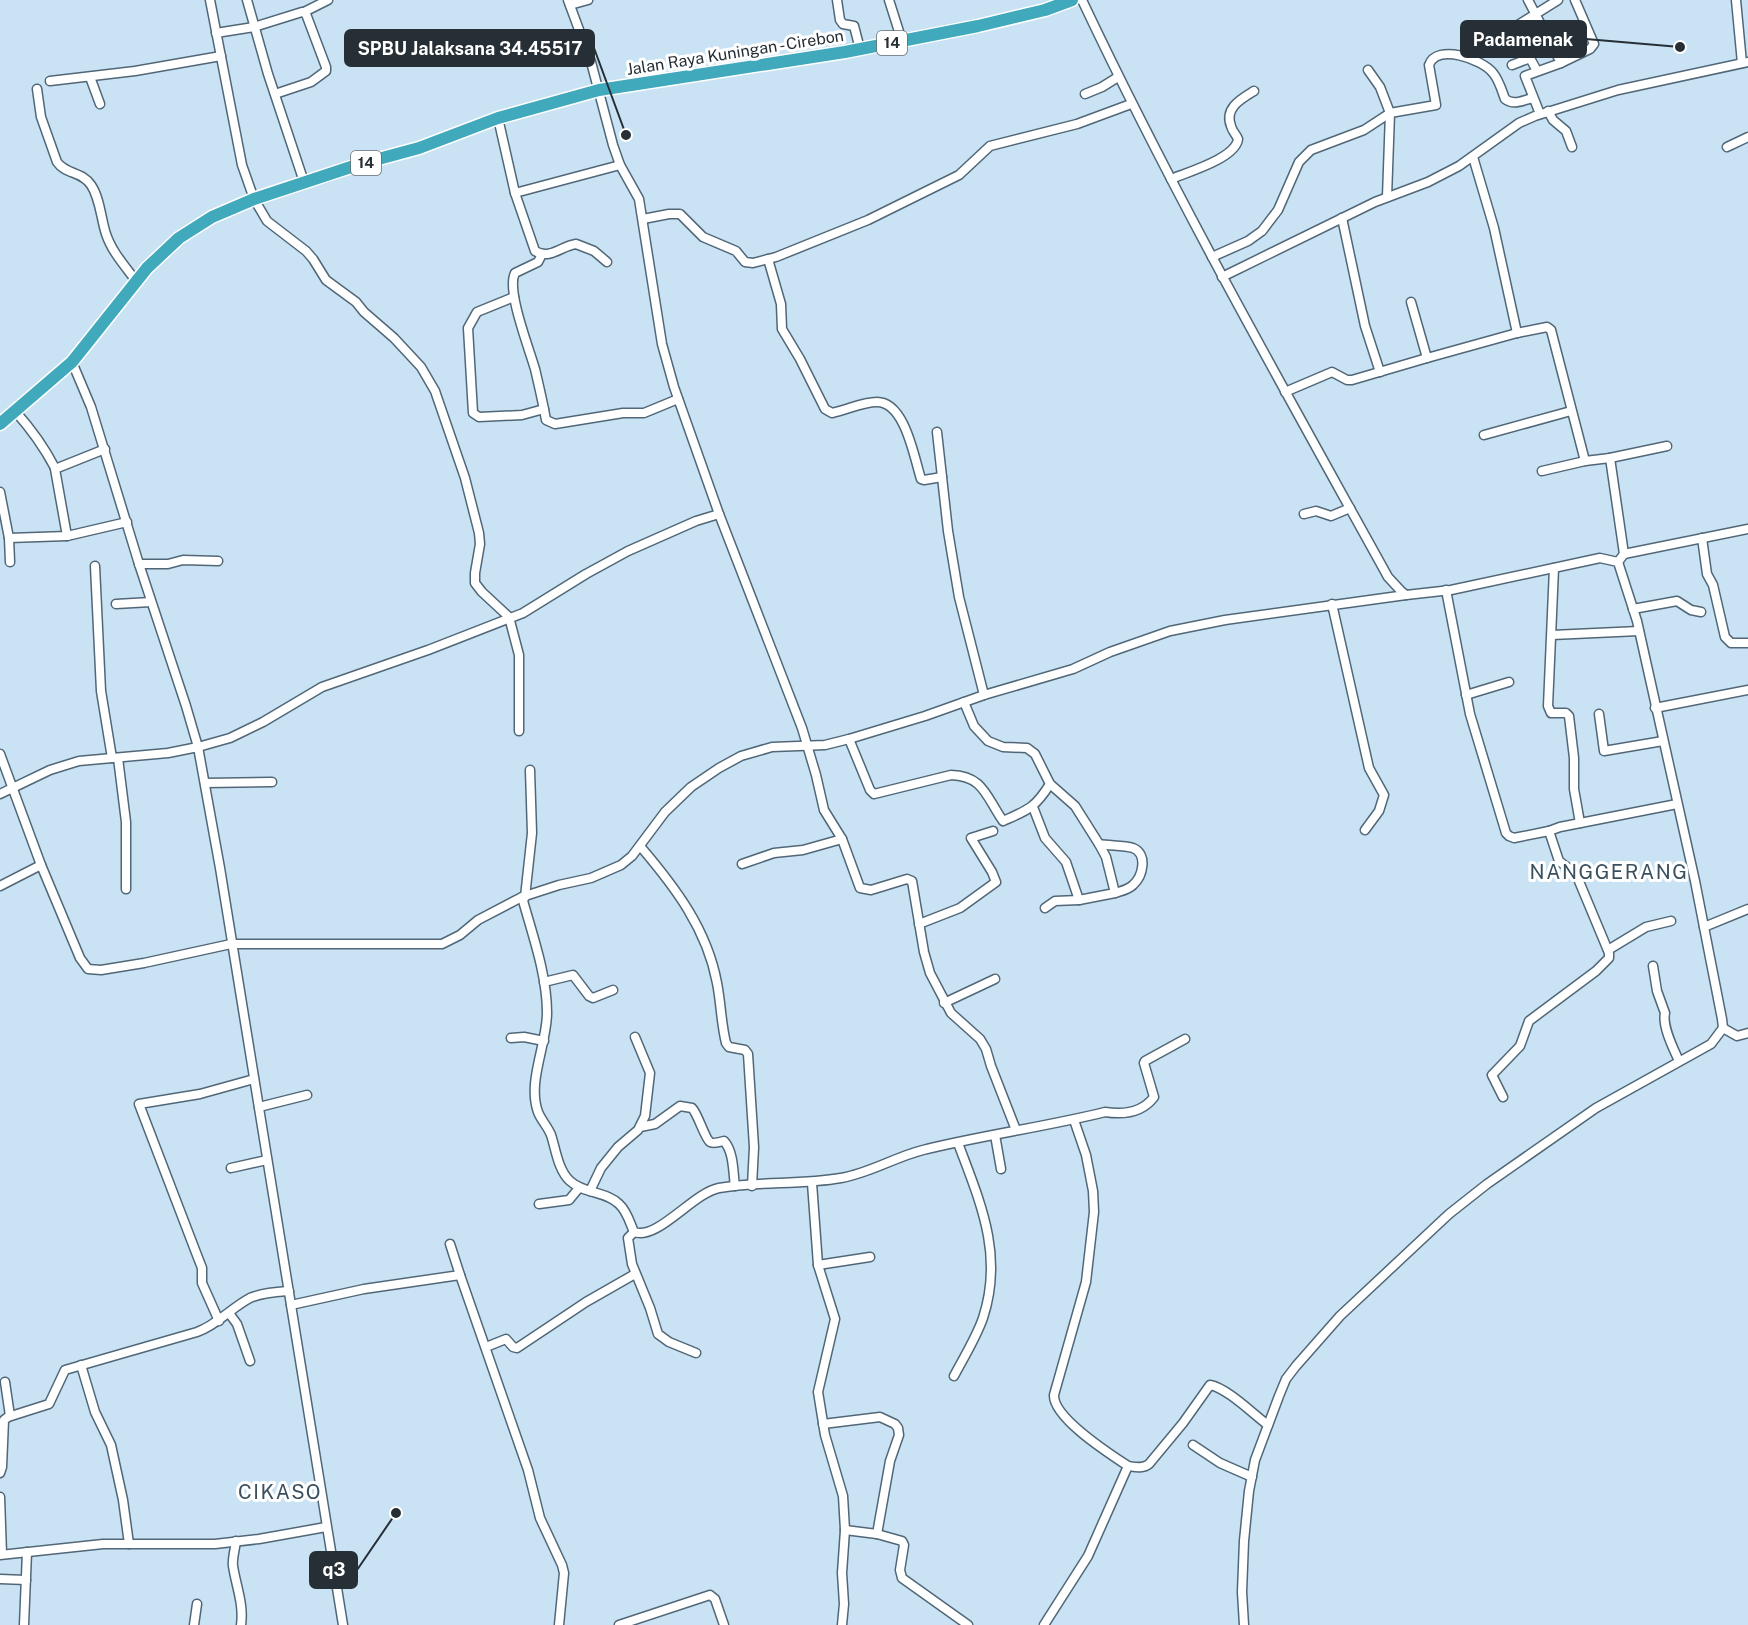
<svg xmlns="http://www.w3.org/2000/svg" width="1748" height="1625" font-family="'Public Sans',sans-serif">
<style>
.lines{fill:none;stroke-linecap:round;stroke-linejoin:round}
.minor-casing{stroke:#516777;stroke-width:11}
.highway-casing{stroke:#fff;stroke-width:15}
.minor{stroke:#fff;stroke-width:8}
.highway{stroke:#40a9bc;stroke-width:12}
.labels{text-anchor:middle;stroke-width:6;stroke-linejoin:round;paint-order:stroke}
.shield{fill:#fff;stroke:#676d72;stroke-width:1.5}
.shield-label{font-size:15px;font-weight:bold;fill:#262f36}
.street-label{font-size:16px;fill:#262f36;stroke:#fff}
.quarter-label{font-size:20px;letter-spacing:1.5px;fill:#3a505f;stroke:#fff}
.leader{fill:none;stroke:#262f36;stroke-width:2}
.callout-dot{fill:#262f36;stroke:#fff;stroke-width:2}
.callout{fill:#262f36;stroke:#262f36;stroke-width:2}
.callout-label{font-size:18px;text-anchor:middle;font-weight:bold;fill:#fff}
</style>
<rect width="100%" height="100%" fill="#c9e2f4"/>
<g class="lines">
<defs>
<g id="minor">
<path d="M210 0 242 165 254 199 267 221 306 251 313 259 326 280 356 302 364 312 394 338 421 367 435 391 465 478 479 533 480 544 475 573V583L482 592 509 617 519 655V731"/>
<path d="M247 0 268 74 304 182"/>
<path d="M568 0 591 62 613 145 620 165 639 199 662 344 674 387 719 514 802 728 816 775 824 810 842 839 860 888 871 890 907 879 912 881 924 952 930 973 951 1013 980 1039 986 1049 991 1066 1016 1130"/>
<path d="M837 0 840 20 843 24 854 26 860 49"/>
<path d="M889 0 902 41"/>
<path d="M1082 0C1175 197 1283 387 1388 577L1401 591 1406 595 1451 590 1600 558 1618 562 1637 621 1695 881 1722 1019 1723 1028 1711 1044 1596 1108 1487 1184 1449 1214 1340 1316 1296 1366 1286 1379 1279 1396 1255 1460 1249 1491 1244 1541 1242 1592 1244 1625"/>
<path d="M1528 0 1561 63 1525 76 1540 114"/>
<path d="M1736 0 1742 63"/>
<path d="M570 5 588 0"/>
<path d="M304 12 328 0"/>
<path d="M216 33 254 27 302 12 306 14 326 67V71L311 82 275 94"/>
<path d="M1494 40 1558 0"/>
<path d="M1561 63 1590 49 1594 44 1575 0"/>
<path d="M1512 65 1530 58 1537 71"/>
<path d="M1368 70 1380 87 1390 113 1387 197"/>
<path d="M90 77 100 104"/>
<path d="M50 81 135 71 221 56"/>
<path d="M37 89 41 117 57 162C65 174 83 172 91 185 100 198 101 219 106 234 112 252 125 266 136 281"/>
<path d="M1085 94 1102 87 1118 77"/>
<path d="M1548 111 1553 120 1566 131 1572 147"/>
<path d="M498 118 515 193 535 251C550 260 561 246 576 244L594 251 607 262"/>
<path d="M1727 147 1748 137"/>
<path d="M1473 157 1494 228 1517 333 1547 327 1551 330 1585 461 1610 458 1624 554 1618 562"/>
<path d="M1171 179C1188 172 1236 158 1238 139 1236 134 1232 131 1231 126 1224 108 1241 99 1254 91"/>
<path d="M515 193 620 165"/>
<path d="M1342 218 1365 326 1380 372"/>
<path d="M643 219 669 214H680L703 237 736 251 745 262 753 263 776 257 868 220 959 175 990 146 1077 124 1131 104"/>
<path d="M542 254 538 262 515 273C506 290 529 348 535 369 539 386 543 403 546 420L555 424 623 413H644L678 399"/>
<path d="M1212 257 1248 241 1262 231 1278 210 1299 162 1311 150 1364 130 1390 113 1436 105 1429 65C1437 43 1482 59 1493 73 1499 80 1502 91 1505 99 1514 106 1523 100 1533 98"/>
<path d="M768 259 781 304 782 329 800 359 825 409 832 413C847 410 862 402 877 402 905 402 914 457 921 479L924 480 942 477"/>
<path d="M1222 277 1375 202 1428 182 1459 166 1519 123 1535 116 1618 90 1748 62"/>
<path d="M514 297 477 312 468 328 473 413 479 417 522 415 544 409"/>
<path d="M1411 302 1427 358 1517 333"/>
<path d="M72 362 91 407 139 564 186 706 198 747 220 868 343 1625"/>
<path d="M1285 392 1332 372 1347 380H1352L1427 358"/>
<path d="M15 411C32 430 43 445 55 468"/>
<path d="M937 432 948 531 959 597 984 695"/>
<path d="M1484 435 1571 411"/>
<path d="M1610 458 1667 446"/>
<path d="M1542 471 1585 461"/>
<path d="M0 492 9 538 10 562"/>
<path d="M1304 514 1316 511 1331 516 1350 508"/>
<path d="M67 536 55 469 105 449"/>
<path d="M9 538 67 536 127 522"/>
<path d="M1702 538 1707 574 1713 585 1725 637 1731 643H1748"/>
<path d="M1624 554 1748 529"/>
<path d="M139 564H168L183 560 218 561"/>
<path d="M95 566 101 691 112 758"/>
<path d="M1554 568 1548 706 1551 713H1566L1569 716 1574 758V789L1580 823"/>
<path d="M1446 590 1470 714 1506 833 1509 836 1514 838 1549 831 1559 861 1576 874 1609 953V958L1596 971 1529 1021 1520 1046 1492 1075 1503 1097"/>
<path d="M116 604 151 602"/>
<path d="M1332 604 1369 768 1384 795 1379 811 1365 830"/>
<path d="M1633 609 1677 601 1691 610 1701 612"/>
<path d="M1552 635 1639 631"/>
<path d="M1466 695 1509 682"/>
<path d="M964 702 974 726 988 741 1003 747 1027 748 1035 754 1050 784 1075 806 1099 844C1110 846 1123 845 1133 848 1148 854 1143 876 1133 885 1128 890 1121 891 1115 893"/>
<path d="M1655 708 1748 690"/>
<path d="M1599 714 1604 751 1663 741"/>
<path d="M849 739 870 790 874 794 951 775C984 776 986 797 1003 821 1028 810 1035 808 1050 784"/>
<path d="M0 754 41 865 80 958 88 969 101 970 144 963 231 944H442L460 935 478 920 522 897 559 885 591 878 621 865 632 856 665 812 691 787 719 768 741 756 772 747 825 745 849 739 925 716 984 695 1073 669 1110 652 1170 631 1225 620 1406 595"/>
<path d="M118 758 126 822V889"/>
<path d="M205 783 272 782"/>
<path d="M0 794 50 770 79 761 168 753 198 747 230 738 263 722 322 687 428 650 523 613 586 574 628 551 696 521 719 514"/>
<path d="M1033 807 1045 838 1066 862 1079 900"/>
<path d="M1549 831 1560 827 1677 804"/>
<path d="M640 846C675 887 707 929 717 983 721 1003 721 1023 726 1043L729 1047 745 1050 748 1054 754 1147 752 1186"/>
<path d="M742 864 774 853 803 850 842 839"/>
<path d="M0 886 41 865"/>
<path d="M522 897C532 934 547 974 547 1013 547 1044 527 1082 538 1112 541 1120 548 1127 551 1135 556 1150 558 1170 570 1181 584 1194 606 1191 619 1204 627 1211 630 1223 634 1232 657 1241 693 1193 719 1188 759 1181 801 1185 841 1178 870 1173 895 1157 923 1150 983 1135 1045 1127 1105 1112 1124 1115 1142 1113 1154 1097L1144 1063 1145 1061 1185 1039"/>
<path d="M525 897 532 833 530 770"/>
<path d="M1045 908 1055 901 1079 900 1115 893 1106 857 1099 844"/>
<path d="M919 924 960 908 996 882 992 872 971 838 993 831"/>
<path d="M1704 927 1748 909"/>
<path d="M1608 950 1646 927 1671 921"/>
<path d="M1653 966 1657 991 1665 1013C1662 1026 1673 1048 1679 1061"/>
<path d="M544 982 573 975 589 996 593 998 613 990"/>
<path d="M944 1003 995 979"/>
<path d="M1723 1028 1737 1036 1748 1033"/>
<path d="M511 1038 524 1037 544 1041"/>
<path d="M259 1107 307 1095"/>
<path d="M1074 1120 1086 1155 1093 1191 1094 1212 1086 1282 1054 1395C1053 1418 1110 1454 1128 1466 1135 1467 1143 1469 1149 1464L1183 1423 1210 1385C1227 1388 1253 1414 1268 1425"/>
<path d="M640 1127 655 1124 680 1106 692 1108C698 1114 705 1139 710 1142 713 1144 720 1142 724 1141 734 1152 733 1173 735 1186"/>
<path d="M995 1135 1001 1169"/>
<path d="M231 1168 267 1160"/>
<path d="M812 1183 818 1265 835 1319 818 1392 825 1435 843 1496 845 1530 842 1573 844 1604 842 1625"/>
<path d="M590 1191 601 1168 618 1147 638 1130 645 1116 650 1073 635 1037"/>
<path d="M539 1204 569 1200 579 1188"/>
<path d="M634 1232 628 1238 632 1264 650 1308 658 1334 669 1342 696 1353"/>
<path d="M450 1244 460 1275"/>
<path d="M818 1265 870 1257"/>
<path d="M291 1305 364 1289 460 1275 528 1470 540 1518 562 1565 564 1573 559 1625"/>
<path d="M229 1313 237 1324 250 1361"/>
<path d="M219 1321 202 1283V1268L195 1250 139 1104 200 1094 254 1079"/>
<path d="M486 1347 506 1339 513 1347 517 1348 586 1302 635 1274"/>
<path d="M81 1365 95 1412 111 1445 123 1500 129 1544"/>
<path d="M954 1376C964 1357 976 1338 983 1318 1004 1254 980 1202 958 1143"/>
<path d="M5 1382 10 1416"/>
<path d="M823 1424 880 1417 895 1424 898 1428 899 1435 890 1461 877 1534"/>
<path d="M1193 1445 1220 1463 1252 1477"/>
<path d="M0 1473 2 1467 4 1420 8 1417 49 1404 65 1370 197 1332C217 1325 231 1308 250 1298 261 1293 276 1292 289 1291"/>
<path d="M0 1497 2 1554"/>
<path d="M845 1530 877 1534 902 1541 904 1545 900 1570 902 1578 968 1625"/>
<path d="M236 1541C235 1549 232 1559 233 1566 236 1586 244 1604 241 1625"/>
<path d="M0 1555 103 1544H215L259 1539 326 1527"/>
<path d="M0 1579 26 1580"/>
<path d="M24 1625 27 1552"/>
<path d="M194 1625 197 1604"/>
<path d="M619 1625 710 1595 715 1599 724 1625"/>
<path d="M1044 1625 1088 1556 1128 1466"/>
</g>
<path id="highway" d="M0 424 72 362 147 268 179 238 212 217 254 199 360 164 419 148 498 118 599 90 845 52 978 26 1045 10 1072 0"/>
</defs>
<!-- minor casing -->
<use href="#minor" class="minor-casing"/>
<!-- highway casing -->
<use href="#highway" class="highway-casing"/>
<!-- minor -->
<use href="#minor" class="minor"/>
<!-- highway -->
<use href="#highway" class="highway"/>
</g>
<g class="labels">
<!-- shield labels -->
<g class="shield">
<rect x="877" y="31" width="30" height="24" rx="4.5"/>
<rect x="351" y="151" width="30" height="24" rx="4.5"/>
</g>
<g class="shield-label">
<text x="892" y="48">14</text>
<text x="366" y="168">14</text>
</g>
<!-- street labels -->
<g class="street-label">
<text transform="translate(735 52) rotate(-9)" y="6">Jalan Raya Kuningan - Cirebon</text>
</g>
<!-- quarter labels -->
<g class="quarter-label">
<text x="1609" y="879">NANGGERANG</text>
<text x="280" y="1499">CIKASO</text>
</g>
</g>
<!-- callouts -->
<path class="leader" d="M1680 47L1586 39M626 135L594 48M396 1513L357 1570"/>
<g class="callout-dot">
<circle cx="1680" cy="47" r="6"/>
<circle cx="626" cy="135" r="6"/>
<circle cx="396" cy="1513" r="6"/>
</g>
<g class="callout">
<rect x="1461" y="21" width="125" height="36" rx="6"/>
<rect x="345" y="30" width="249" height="36" rx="6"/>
<rect x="310" y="1552" width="47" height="36" rx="6"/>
</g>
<g class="callout-label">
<text x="1523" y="46">Padamenak</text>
<text x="470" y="55">SPBU Jalaksana 34.45517</text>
<text x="334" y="1576">q3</text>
</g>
</svg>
